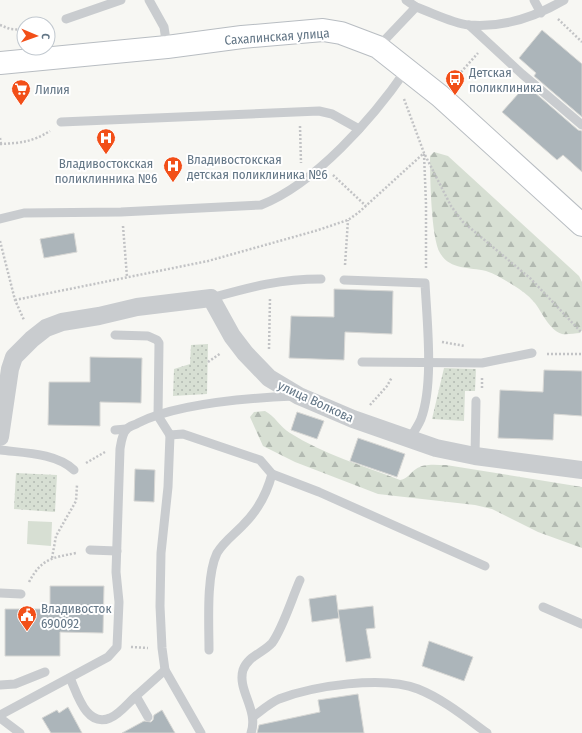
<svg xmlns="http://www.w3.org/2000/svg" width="582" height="733" font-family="'Fira Sans Condensed',sans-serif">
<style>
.grass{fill:url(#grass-dots)}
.forest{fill:url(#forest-firs)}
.garden{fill:#d7dfd3}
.building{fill:#acb5ba;stroke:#d8d8d5}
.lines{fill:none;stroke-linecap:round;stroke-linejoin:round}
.secondary-casing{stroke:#b8bdc2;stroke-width:24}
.path{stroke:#c2c3c5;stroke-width:2.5;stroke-dasharray:2 2;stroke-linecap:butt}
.lane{stroke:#c9cccf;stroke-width:9}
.street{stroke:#c9cccf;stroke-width:18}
.secondary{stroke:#fff;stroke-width:22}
.labels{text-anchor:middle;stroke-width:4;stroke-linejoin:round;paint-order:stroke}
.street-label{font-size:13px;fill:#637686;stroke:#fff}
.poi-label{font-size:13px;fill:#637686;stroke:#fff;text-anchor:start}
</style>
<defs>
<pattern id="grass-dots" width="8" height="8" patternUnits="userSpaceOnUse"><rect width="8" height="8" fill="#d7dfd3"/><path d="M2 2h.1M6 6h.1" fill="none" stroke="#b2b9b1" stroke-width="1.8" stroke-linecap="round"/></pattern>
<pattern id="forest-firs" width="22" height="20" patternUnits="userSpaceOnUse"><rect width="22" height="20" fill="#d7dfd3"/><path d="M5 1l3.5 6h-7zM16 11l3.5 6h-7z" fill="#b2b9b1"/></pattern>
</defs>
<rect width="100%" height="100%" fill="#f7f7f3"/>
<!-- grass -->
<g class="grass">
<path d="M208 344 207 394 173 396 174 369 190 364 191 345Z"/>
<path d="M444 368 476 369 475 391H465L464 421 432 419Z"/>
<path d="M16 473 57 475 55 512 14 509Z"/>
</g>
<!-- forest -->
<g class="forest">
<path d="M434 152 448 156 579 276 582 282V330L580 333C575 333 567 335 562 334 548 329 543 313 534 302 528 295 521 290 513 285 505 280 495 274 486 271 469 267 450 270 440 253 431 238 430 175 430 156Z"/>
<path d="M265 411C275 416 280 427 290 433 323 454 364 466 400 480 407 479 410 473 416 469 424 463 436 465 446 465L582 487V548L538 532 492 509 475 505 378 494 295 462 263 446 250 417 254 412Z"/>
</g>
<!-- garden -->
<path class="garden" d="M28 521 52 522 51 546 27 544Z"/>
<!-- building -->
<g class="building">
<path d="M542 30 582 64V117L534 76 536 73 519 58Z"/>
<path d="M526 85 578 130 582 131V172L563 155 557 160 502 112Z"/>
<path d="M74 233 77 252 44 258 40 239Z"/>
<path d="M334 289 393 291 392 334 345 332 344 360 289 358 291 316 334 317Z"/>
<path d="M90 357 142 358 141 403 100 402V426L48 425 49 382H90Z"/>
<path d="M544 370 582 371V416L554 414 553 440 498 438 500 390 543 392Z"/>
<path d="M297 412 324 421 317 439 291 430Z"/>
<path d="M358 438 405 454 397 477 350 461Z"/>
<path d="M135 469 155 470 154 502 134 501Z"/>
<path d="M50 586H104L103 633 60 632V656H5V609H50Z"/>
<path d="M336 595 339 618 312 622 309 599Z"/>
<path d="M373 606 375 628 366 629 371 658 346 662 338 610Z"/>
<path d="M429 641 473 657 464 681 422 666Z"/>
<path d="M358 694 364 733H257L259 725 320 712 318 700Z"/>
<path d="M68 707 82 733H51L42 718 57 710 59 713Z"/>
<path d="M162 710 175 733H122L144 721 151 722 153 720 154 715Z"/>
</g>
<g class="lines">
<defs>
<path id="secondary" d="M0 63 167 47 242 37 323 30 341 33 378 47 440 96 582 225"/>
</defs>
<!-- secondary casing -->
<use href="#secondary" class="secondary-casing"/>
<!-- path -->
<g class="path">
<path d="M558 19 582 42"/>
<path d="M0 25 10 29 24 30"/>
<path d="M453 81 478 53"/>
<path d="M404 99 424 153 451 206 463 222 531 279 582 333"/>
<path d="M300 126 301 163"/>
<path d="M0 138 1 144"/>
<path d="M0 144C21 143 32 142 50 131"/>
<path d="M424 154 426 204V269"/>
<path d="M333 175 366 206"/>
<path d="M123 226 127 277"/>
<path d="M0 241 15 300 24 320"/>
<path d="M345 265 348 220"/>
<path d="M15 300 208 261 315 231 348 220 358 213 424 153"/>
<path d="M442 342 465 346"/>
<path d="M269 349 270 298"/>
<path d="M547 354H582"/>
<path d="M208 362 221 353"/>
<path d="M482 388V377"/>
<path d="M370 405 387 386 392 377"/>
<path d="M86 463 105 452"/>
<path d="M52 558 56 536 76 501 77 485"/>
<path d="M29 582C42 558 52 558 76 553"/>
<path d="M131 647 148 648"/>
</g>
<!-- lane -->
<g class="lane">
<path d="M149 0 164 27 167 47"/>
<path d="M406 0 416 7"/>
<path d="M534 0 541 13"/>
<path d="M66 19 121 0"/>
<path d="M469 25 522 74 582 125"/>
<path d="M378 47 416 7C433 13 452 23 469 25 504 28 535 17 564 0"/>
<path d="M61 122 319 111 332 114 359 129"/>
<path d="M0 219 24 213 121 212 261 205C315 184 373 118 406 70"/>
<path d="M344 280 425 283C427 322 434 384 421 419 418 426 414 432 410 438"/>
<path d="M211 298C251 287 279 279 321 279"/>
<path d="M115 335 148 336 157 340 159 343 158 416 170 435 183 434 260 460 272 474C267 493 258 510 244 524 235 534 224 541 217 553 206 576 209 623 209 650"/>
<path d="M362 362 482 363 532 353"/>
<path d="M115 430 126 429"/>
<path d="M170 435 168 487 161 553 160 606 162 648 165 670 201 733"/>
<path d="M0 450C24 453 56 453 74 470"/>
<path d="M475 456 476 401"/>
<path d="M272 474 319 492 485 566"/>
<path d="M90 550 117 551"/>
<path d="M0 593 21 594"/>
<path d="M543 607 582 624"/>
<path d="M70 678C77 693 86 728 110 718 119 715 129 702 136 696"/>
<path d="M0 685 15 684 45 672"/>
<path d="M0 715 108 657 117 647 119 602 116 572 120 449C121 443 122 433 127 429 129 426 135 425 138 423 178 403 249 398 294 396"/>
<path d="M254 716C261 711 270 703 279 699 313 686 383 675 418 689 443 699 465 717 487 733"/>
<path d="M148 717 136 696 165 670"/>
<path d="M0 718 20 733"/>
<path d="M251 733C259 710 237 690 243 670 248 656 263 653 272 643 283 628 292 598 300 580"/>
</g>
<!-- street -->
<path class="street" d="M0 437 10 369 14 357 32 339 46 328 62 322 99 316 137 307 211 298 232 336 245 353 269 378 299 396 353 419 436 448 475 456 582 470"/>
<!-- secondary -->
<use href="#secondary" class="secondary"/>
</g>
<!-- icons -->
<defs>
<symbol id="bus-pin" viewBox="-11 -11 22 30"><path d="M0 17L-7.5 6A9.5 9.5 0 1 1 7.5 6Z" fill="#f24f18" stroke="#fff"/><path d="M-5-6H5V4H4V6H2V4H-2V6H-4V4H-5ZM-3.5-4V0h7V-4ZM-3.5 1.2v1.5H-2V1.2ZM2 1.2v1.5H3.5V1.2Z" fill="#fff"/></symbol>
<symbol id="supermarket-pin" viewBox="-11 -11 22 30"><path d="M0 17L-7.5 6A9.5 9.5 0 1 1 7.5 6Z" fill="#f24f18" stroke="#fff"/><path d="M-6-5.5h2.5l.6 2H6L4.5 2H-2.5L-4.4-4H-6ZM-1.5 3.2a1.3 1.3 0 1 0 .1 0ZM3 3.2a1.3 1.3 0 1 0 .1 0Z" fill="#fff"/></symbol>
<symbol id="hospital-pin" viewBox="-11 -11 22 30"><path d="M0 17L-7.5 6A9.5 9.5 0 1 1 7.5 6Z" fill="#f24f18" stroke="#fff"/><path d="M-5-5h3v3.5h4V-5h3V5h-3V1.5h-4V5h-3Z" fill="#fff"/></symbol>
<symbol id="civic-pin" viewBox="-11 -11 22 30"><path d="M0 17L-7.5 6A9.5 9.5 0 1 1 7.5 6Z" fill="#f24f18" stroke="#fff"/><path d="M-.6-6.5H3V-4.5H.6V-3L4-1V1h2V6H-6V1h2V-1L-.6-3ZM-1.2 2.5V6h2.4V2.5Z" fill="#fff"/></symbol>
</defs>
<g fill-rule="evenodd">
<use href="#bus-pin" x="444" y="68" width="22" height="30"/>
<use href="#supermarket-pin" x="10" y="78" width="22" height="30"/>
<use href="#hospital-pin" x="95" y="127" width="22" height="30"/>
<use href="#hospital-pin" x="162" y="155" width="22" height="30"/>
<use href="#civic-pin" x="16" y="604" width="22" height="30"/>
</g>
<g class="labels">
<!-- street labels -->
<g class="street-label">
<text transform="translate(277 36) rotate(-4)" y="5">Сахалинская улица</text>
<text transform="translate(316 401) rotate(25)" y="5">улица Волкова</text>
</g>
<!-- poi labels -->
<g class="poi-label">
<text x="469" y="77">Детская<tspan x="469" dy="15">поликлиника</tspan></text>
<text x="35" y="94">Лилия</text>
<text x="187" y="164">Владивостокская<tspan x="187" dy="15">детская поликлиника №6</tspan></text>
<text x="106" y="168" text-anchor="middle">Владивостокская<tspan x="106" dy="15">поликлинника №6</tspan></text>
<text x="41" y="613">Владивосток<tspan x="41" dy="15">690092</tspan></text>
</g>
</g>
<!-- north arrow -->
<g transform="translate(36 36) rotate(92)"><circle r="19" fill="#ffffff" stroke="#c1c8cf"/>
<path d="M0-3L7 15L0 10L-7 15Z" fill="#f24f18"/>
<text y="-6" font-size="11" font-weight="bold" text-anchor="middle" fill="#637686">С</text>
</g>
</svg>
